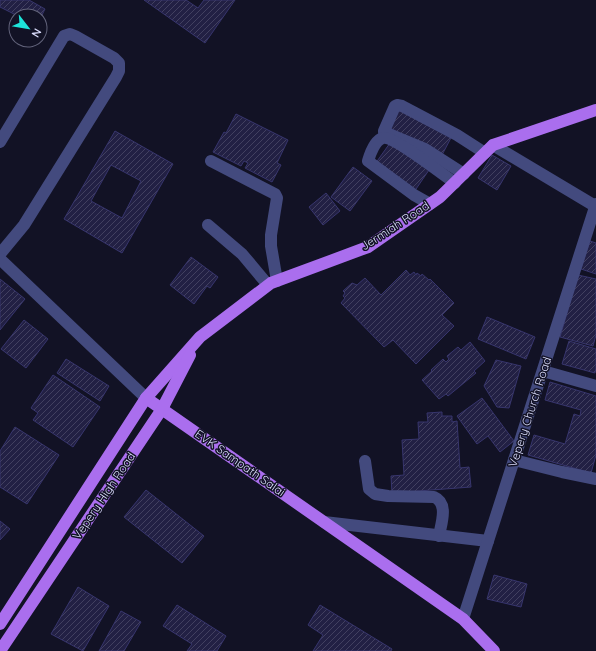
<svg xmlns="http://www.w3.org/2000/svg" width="596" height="651" font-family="Quicksand,sans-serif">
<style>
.building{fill:url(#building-hatch);stroke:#37356d;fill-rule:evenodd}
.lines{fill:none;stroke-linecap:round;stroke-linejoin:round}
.minor{stroke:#434a7e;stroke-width:12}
.major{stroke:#aa6eee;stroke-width:12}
.labels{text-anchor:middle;stroke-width:3;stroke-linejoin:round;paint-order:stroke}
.street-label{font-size:12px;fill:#dadcfb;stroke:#121225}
</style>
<defs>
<pattern id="building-hatch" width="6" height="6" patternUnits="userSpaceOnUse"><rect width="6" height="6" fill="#222044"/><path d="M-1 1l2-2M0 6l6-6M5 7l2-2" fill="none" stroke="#424060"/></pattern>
</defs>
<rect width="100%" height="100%" fill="#121225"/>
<!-- building -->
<g class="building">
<path d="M0 0H29L45 9 40 19V16H18L0 7Z"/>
<path d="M144 0H186L198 8 204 0H235L205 43Z"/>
<path d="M398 107 453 134 442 155 388 127Z"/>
<path d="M236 114 288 140 277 163 281 165 272 182 245 168 248 163 244 161 241 166 213 152 224 132 226 133Z"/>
<path d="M115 131 173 164 122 253 64 219ZM111 165 141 181 122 218 91 201Z"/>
<path d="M390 143 429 170 414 192 375 164Z"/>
<path d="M492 155 511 166 497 190 478 178Z"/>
<path d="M353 167 372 181 350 211 331 197Z"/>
<path d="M326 193 340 211 323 225 309 207Z"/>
<path d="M590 241 596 243V274L581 269Z"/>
<path d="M191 257 218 277 210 288 207 286 194 304 170 285Z"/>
<path d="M406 270 410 275 414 272 416 275 417 273 421 276 422 274 429 280 430 279 454 303 442 315 454 326 416 364 393 340 384 347 341 303 345 298 343 296 345 293 343 291 352 283 357 285 365 278 381 295Z"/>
<path d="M578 275 596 279V335L593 346 560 337Z"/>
<path d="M0 279 25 299 0 330Z"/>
<path d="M487 317 535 337 526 359 478 339Z"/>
<path d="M24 320 48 339 26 368 1 349Z"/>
<path d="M569 341 596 349V368L595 373 562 364Z"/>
<path d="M470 342 485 361 474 371 476 373 448 396 446 394 439 399 422 380 432 371 431 370 443 359 446 362 449 359 447 356 458 347 461 350Z"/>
<path d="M66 359 109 386 100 401 57 373Z"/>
<path d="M496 360 521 366 509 408 497 407 484 386Z"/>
<path d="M53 375 100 407 73 447 33 420 38 413 31 408Z"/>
<path d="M550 382 596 396V455L591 473 528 455 534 435 565 444 574 414 580 416 581 410 545 400Z"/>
<path d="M482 398 514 441 500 452 488 436 477 444 457 416Z"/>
<path d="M442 412V416H452V422L457 421 460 468 469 467 471 487 392 493 391 476 404 475 402 440 419 439 418 422H428L427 413Z"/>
<path d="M15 427 59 455 27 504 0 487V451Z"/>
<path d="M146 490 204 536 182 563 124 517Z"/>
<path d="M0 521 10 529 0 540Z"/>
<path d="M494 575 527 584 521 607 487 599Z"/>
<path d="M78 587 109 606 83 651 51 634Z"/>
<path d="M177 605 226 636 217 651H187L192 644 163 626Z"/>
<path d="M320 605 392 649 391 651H313L323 635 308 625Z"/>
<path d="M121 611 141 622 124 651H99Z"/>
</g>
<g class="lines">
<!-- minor -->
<g class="minor">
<path d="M0 142 64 36 70 34 75 36 114 58 119 63V71L116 77 24 225 0 254"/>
<path d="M493 145 595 206"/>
<path d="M211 161 275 194 277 198 271 235V246L277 281"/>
<path d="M464 174 425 149 384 132V131L395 106 397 105 402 106 457 135 485 153"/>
<path d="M430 204 414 195 368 161C370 154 375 140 383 138 394 136 443 175 455 183"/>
<path d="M208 225 242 254 268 285"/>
<path d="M0 259 146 398"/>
<path d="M543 371 596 386"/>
<path d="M514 460 562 472 596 479"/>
<path d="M365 461 369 489 375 494 388 496 434 497C449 503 441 524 439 536"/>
<path d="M324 522 488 541"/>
<path d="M463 619 596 204"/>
</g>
<!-- major -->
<g class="major">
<path d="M146 398 463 619 494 651"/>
<path d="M0 624 146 398 200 337 271 283 368 247 440 197 493 145 596 110"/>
<path d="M0 651 162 409 190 355"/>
</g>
</g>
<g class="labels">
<!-- street labels -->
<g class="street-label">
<text transform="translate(395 226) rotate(-33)" y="4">Jermiah Road</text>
<text transform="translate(530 412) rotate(-72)" y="4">Vepery Church Road</text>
<text transform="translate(240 463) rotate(35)" y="4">EVK Sampath Salai</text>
<text transform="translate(104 496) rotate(-56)" y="4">Vepery High Road</text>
</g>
</g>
<!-- north arrow -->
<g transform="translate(28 28) rotate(121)"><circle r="19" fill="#121225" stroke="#62637b"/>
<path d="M0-3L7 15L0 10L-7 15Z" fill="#1de4d9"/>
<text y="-6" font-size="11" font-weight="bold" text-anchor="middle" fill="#dadcfb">N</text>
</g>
</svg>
